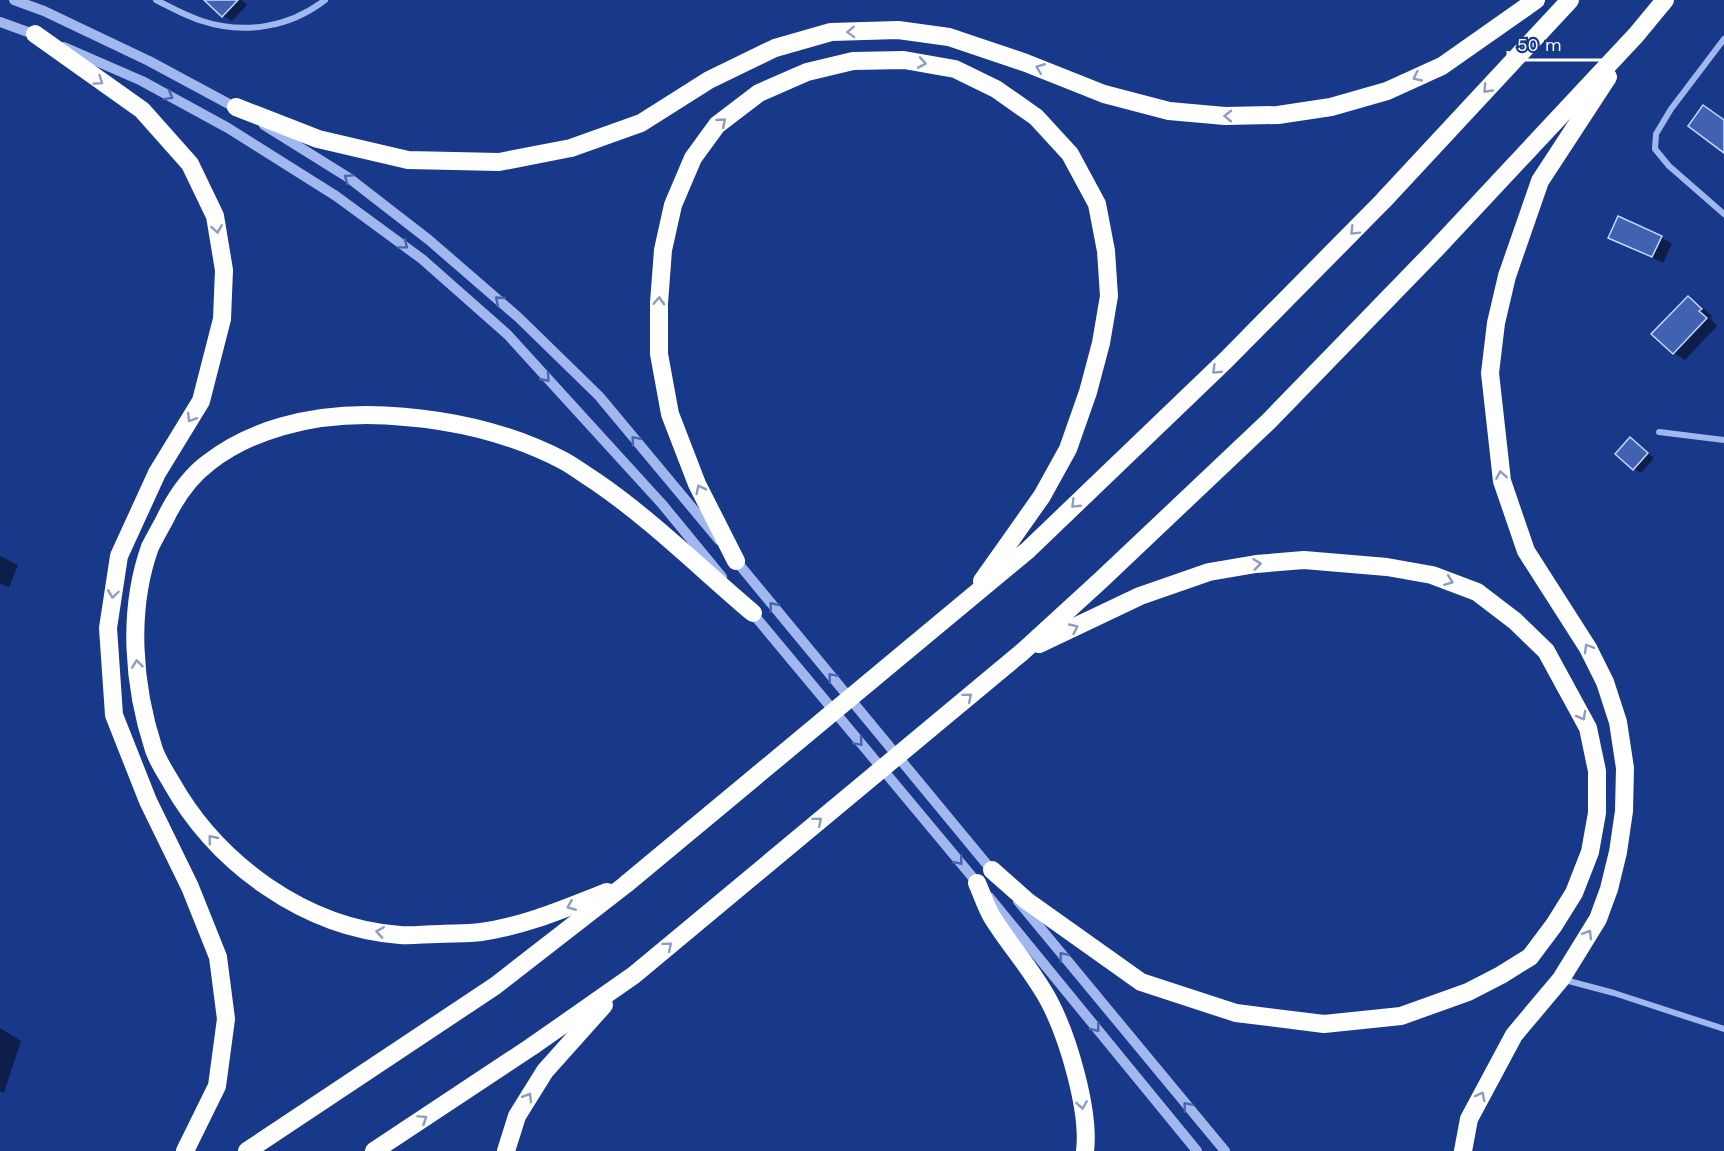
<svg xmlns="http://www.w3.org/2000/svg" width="1724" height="1151" font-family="'Work Sans',sans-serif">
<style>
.shadow{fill:#0007}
.building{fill:#4162b2;stroke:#c7d7fa;stroke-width:1.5}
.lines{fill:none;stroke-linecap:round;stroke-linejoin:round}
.minor{stroke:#a1b8ee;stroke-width:6}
.tertiary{stroke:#a1b8ee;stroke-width:10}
.motorway{stroke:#fff;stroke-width:18}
.oneway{stroke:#8c9cc4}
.oneway2{stroke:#4865ad}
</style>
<rect width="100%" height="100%" fill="#18398a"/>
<!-- shadow -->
<g class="shadow">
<path d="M206 0H242L247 5 232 21 223 16Z"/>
<path d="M1661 237 1672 244 1663 263 1622 244Z"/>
<path d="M1688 298 1699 304 1712 316 1710 318 1717 326 1685 360 1674 353Z"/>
<path d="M1630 439 1654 458 1641 473 1634 469Z"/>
<path d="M0 556 18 565 9 587 0 584Z"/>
<path d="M0 1028 21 1041 4 1093 0 1091Z"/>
</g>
<!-- building -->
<g class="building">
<path d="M204 0H238L222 17Z"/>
<path d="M1703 105 1724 120V153L1688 126Z"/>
<path d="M1618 216 1662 236 1652 257 1608 238Z"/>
<path d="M1688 296 1702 309 1699 311 1707 318 1673 354 1651 334Z"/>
<path d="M1630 437 1648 453 1633 470 1615 454Z"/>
</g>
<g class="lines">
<!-- minor -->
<g class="minor">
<path d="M156 0C170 7 186 16 202 21 245 35 290 27 325 0"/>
<path d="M1724 39 1671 109 1656 134 1655 149 1669 166 1724 214"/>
<path d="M1659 432 1724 440"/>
<path d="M1565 980 1614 993 1724 1029"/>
</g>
<!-- tertiary -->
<g class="tertiary">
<path d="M14 0 44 11 149 61 240 110"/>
<path d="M0 22 39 36"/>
<path d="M64 47 142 81 228 128 336 196 422 259 508 335 662 504 722 577"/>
<path d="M264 125 349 178 429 240 518 317 599 396 719 540"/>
<path d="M733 557 994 873"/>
<path d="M749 609 979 885"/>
<path d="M989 897 1197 1151"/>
<path d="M1018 901 1225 1151"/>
</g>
<!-- motorway -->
<g class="motorway">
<path d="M35 34 142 110 190 164 215 216 224 270 222 319 201 401 157 473 119 556 108 628 114 715 148 801 190 887 218 957 226 1019 217 1086 185 1151"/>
<path d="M236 107 318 139 408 160 499 162 571 148 641 123 709 80 775 48 831 32 898 30 949 37 1026 63 1104 94 1169 111 1225 116 1278 115 1331 107 1387 91 1442 66 1536 0"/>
<path d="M736 561 697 484 670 414 659 354V303L663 250 673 205 693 158 717 125 759 93 807 72 853 61 904 60 955 69 996 89 1036 117 1070 154 1097 204 1106 251 1109 296 1101 343 1088 392 1068 449 1042 496 982 581"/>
<path d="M992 870 1027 901 1141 982 1236 1013 1324 1024 1401 1016 1468 992 1501 975 1530 957 1554 925 1574 893 1590 852 1597 813V771L1588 728 1546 651 1515 621 1477 592 1432 575 1387 567 1304 560 1256 564 1209 572 1140 596 1039 644"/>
<path d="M977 883C982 894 986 907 992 917 1010 946 1033 971 1049 1001 1068 1037 1090 1111 1085 1151"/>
<path d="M607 892C566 908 525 926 481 932 467 934 451 933 437 934 425 934 412 936 400 935 305 928 217 864 171 782 165 772 158 761 154 750 133 686 127 611 150 547 154 539 159 530 164 521 174 500 188 478 208 463 251 429 311 415 366 415 435 416 503 429 564 461 575 467 585 475 595 481 652 520 701 569 753 613"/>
<path d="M247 1151 495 986 625 885 1028 550 1226 360 1383 201 1570 0"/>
<path d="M374 1151 531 1047 634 975 1021 653 1101 580 1269 421 1435 250 1636 35 1665 0"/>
<path d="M506 1151 517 1116 545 1071 604 1005"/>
<path d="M1463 1151 1469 1119 1514 1035 1561 979 1598 919 1609 889 1618 852 1624 811 1625 768 1618 722 1605 682 1588 648 1526 551 1502 481 1490 373 1496 323 1507 276 1540 181 1608 77"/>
</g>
</g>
<!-- one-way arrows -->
<defs><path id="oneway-chevron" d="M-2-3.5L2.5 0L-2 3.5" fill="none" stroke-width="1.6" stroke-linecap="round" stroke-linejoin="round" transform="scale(1.5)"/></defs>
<g class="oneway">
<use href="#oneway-chevron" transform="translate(851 32) rotate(178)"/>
<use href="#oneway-chevron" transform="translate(922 63) rotate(10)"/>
<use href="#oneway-chevron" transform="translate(1040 68) rotate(-158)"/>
<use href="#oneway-chevron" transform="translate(1417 77) rotate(155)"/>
<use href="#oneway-chevron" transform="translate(99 81) rotate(34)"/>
<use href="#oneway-chevron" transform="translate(1487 89) rotate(133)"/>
<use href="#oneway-chevron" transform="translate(1228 116) rotate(-179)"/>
<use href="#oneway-chevron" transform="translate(722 122) rotate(-41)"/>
<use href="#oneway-chevron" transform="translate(217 229) rotate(81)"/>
<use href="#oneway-chevron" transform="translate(1354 231) rotate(135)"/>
<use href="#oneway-chevron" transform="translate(659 301) rotate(-87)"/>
<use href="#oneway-chevron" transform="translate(1216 370) rotate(136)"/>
<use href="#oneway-chevron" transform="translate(191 418) rotate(122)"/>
<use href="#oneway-chevron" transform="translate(1501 475) rotate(-99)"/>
<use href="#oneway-chevron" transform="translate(700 489) rotate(-116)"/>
<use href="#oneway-chevron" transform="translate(1075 504) rotate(136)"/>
<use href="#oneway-chevron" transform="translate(1257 564) rotate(-7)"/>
<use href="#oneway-chevron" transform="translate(1449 581) rotate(21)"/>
<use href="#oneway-chevron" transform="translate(113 594) rotate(98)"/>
<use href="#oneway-chevron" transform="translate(1074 628) rotate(-25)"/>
<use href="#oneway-chevron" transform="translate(1588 648) rotate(-120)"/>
<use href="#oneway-chevron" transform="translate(137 664) rotate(-96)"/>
<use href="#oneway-chevron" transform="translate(968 697) rotate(-40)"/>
<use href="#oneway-chevron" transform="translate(1582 716) rotate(61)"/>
<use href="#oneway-chevron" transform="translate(818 821) rotate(-40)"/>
<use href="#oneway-chevron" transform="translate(212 839) rotate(-129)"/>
<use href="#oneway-chevron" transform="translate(571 906) rotate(158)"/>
<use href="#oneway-chevron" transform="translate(380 932) rotate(-171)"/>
<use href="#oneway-chevron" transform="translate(1588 934) rotate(-59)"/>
<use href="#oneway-chevron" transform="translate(668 946) rotate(-40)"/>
<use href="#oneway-chevron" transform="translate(1481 1096) rotate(-62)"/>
<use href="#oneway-chevron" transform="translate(528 1097) rotate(-59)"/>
<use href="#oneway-chevron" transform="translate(1082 1105) rotate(81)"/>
<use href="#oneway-chevron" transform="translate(423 1119) rotate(-34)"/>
</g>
<g class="oneway2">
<use href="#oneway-chevron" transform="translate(169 96) rotate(29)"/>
<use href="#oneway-chevron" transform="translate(348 178) rotate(-145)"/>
<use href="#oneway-chevron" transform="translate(404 245) rotate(37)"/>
<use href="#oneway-chevron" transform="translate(499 300) rotate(-139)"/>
<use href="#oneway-chevron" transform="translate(546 378) rotate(48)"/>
<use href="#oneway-chevron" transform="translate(635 440) rotate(-130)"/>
<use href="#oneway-chevron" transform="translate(773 606) rotate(-129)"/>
<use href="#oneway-chevron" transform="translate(832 677) rotate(-130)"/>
<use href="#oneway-chevron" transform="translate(859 742) rotate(49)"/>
<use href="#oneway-chevron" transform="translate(959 861) rotate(51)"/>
<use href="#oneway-chevron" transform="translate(1063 956) rotate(-130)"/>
<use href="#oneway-chevron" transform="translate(1096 1028) rotate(51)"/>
<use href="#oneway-chevron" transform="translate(1187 1106) rotate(-130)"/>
</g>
<!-- scale -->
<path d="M1508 51v9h106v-9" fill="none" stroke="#ffffff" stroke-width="3"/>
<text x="1517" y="51" font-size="18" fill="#ffffff" stroke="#18398a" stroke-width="4.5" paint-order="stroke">50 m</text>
</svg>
